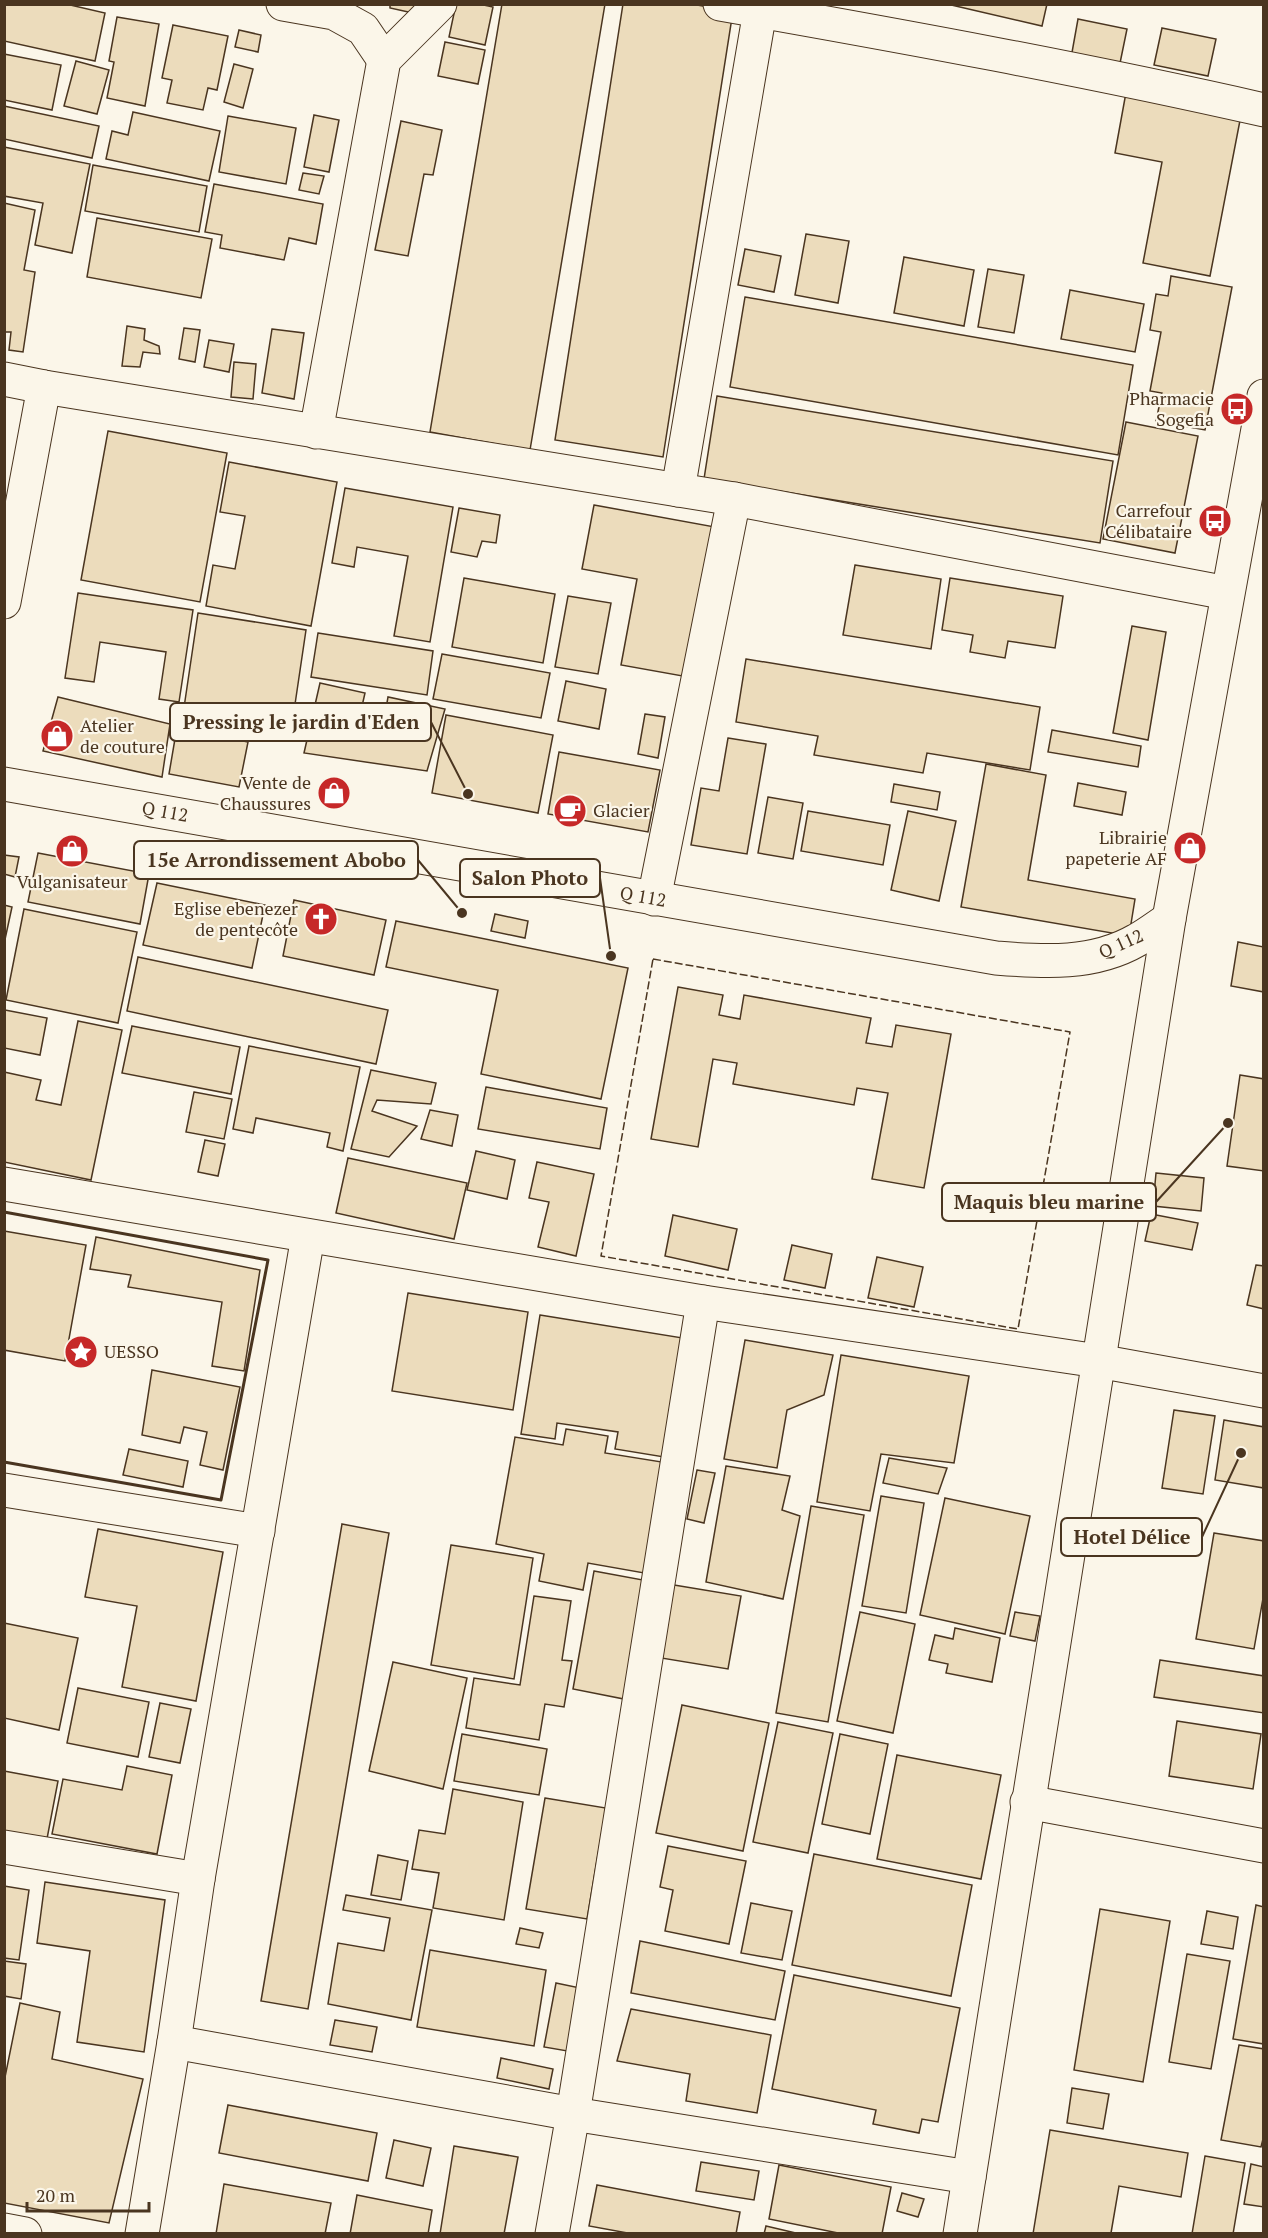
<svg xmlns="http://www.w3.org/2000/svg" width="1268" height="2238" font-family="'PT Serif',serif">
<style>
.building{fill:#ecdcbc;stroke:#4a3520;stroke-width:1.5}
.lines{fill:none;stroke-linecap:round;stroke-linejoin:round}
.minor-casing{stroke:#4a3520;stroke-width:35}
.minor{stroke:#fbf6e9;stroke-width:33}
.fence{stroke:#4a3520;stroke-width:1.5;stroke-dasharray:8 3;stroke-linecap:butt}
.wall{stroke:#4a3520;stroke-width:3}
.labels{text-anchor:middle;stroke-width:4.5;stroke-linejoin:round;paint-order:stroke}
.poi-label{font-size:18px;fill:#4a3520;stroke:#fbf6e9;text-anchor:end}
.street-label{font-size:18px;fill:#4a3520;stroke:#fbf6e9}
.leader{fill:none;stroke:#4a3520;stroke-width:2}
.callout-dot{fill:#4a3520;stroke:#fbf6e9;stroke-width:2}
.callout{fill:#fbf6e9;stroke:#4a3520;stroke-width:2}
.callout-label{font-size:20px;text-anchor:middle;font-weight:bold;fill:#4a3520}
</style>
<rect width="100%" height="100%" fill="#fbf6e9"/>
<!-- building -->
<g class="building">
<path d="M4 4H66L105 13 95 61 4 41Z"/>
<path d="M390 4H424L422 15 390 8Z"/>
<path d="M456 4H479L493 7 485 45 449 37Z"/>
<path d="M502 4H605L530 450 430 432Z"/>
<path d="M623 4H691L733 11 663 457 555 440Z"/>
<path d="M947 4H1047L1042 26Z"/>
<path d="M117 17 159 24 145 106 107 98 114 62 109 61Z"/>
<path d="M1078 19 1127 29 1119 68 1071 58Z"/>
<path d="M173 25 228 36 217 90 208 88 203 110 167 103 172 80 162 78Z"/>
<path d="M1162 28 1216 39 1208 76 1154 65Z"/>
<path d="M239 30 261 35 258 52 235 47Z"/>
<path d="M445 42 485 50 478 84 438 76Z"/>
<path d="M4 54 61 65 52 110 4 100Z"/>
<path d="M76 61 109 70 97 114 64 106Z"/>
<path d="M234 64 253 69 243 108 224 102Z"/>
<path d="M1127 87 1242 110 1210 276 1143 263 1162 162 1115 153Z"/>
<path d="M4 106 99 126 92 158 4 139Z"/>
<path d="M133 112 220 131 209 181 106 159 112 131 128 135Z"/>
<path d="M314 115 339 120 329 172 304 167Z"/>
<path d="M228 116 296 128 286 184 219 172Z"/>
<path d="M401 121 442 130 433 175 424 174 408 256 375 250Z"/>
<path d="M4 147 90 164 72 253 35 245 43 203 4 196Z"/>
<path d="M93 165 207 186 199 232 85 211Z"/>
<path d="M303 173 324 176 319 194 299 190Z"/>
<path d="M214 184 323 204 316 244 289 238 284 260 220 248 222 235 205 232Z"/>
<path d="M4 203 35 210 24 270 35 272 23 352 9 350 11 332H4Z"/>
<path d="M97 218 212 239 201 298 87 277Z"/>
<path d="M806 234 849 241 838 303 795 295Z"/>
<path d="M745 249 781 256 774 292 738 285Z"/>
<path d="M904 257 974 270 964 326 894 313Z"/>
<path d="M988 269 1024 275 1014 333 978 327Z"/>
<path d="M1171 276 1232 287 1205 430 1156 421 1162 393 1150 391 1161 332 1150 330 1156 294 1168 296Z"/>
<path d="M1070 290 1144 304 1135 352 1061 339Z"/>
<path d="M745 297 1133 365 1118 455 730 387Z"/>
<path d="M127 326 145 329 144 340 159 346 160 354 143 352 140 367 122 366Z"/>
<path d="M184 328 200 330 195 362 179 359Z"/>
<path d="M272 329 304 333 294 399 262 393Z"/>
<path d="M209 340 234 344 229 372 204 367Z"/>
<path d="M234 362 256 364 253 399 231 397Z"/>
<path d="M717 396 1113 461 1100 543 704 479Z"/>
<path d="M1126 422 1198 436 1175 553 1103 539Z"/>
<path d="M108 431 227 453 200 602 81 580Z"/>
<path d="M229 462 337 482 311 626 206 606 213 565 235 569 245 516 220 512Z"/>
<path d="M345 488 453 507 430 642 394 636 408 556 357 547 354 567 332 563Z"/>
<path d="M594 505 715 527 688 677 621 665 637 579 582 569Z"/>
<path d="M459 508 500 515 496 543 482 541 477 557 451 552Z"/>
<path d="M855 565 941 579 931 649 843 635Z"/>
<path d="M464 578 555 594 543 663 452 647Z"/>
<path d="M950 578 1063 596 1055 648 1008 641 1005 658 970 652 973 635 942 630Z"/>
<path d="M78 593 193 610 179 702 159 699 166 652 100 642 94 682 65 678Z"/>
<path d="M568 596 611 603 598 674 555 667Z"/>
<path d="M198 613 306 630 290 738 182 721Z"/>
<path d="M1132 626 1166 632 1148 740 1113 733Z"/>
<path d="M318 633 433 651 427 695 311 677Z"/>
<path d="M442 654 550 673 541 718 433 699Z"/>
<path d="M746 659 1040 707 1030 770 927 753 923 773 814 755 818 736 736 722Z"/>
<path d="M566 681 606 689 599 729 558 721Z"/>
<path d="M320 683 365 693 360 715 384 720 388 697 445 709 427 771 304 753Z"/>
<path d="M58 697 170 724 162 777 43 751Z"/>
<path d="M645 714 665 717 658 758 638 754Z"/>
<path d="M446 715 553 735 538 813 432 793Z"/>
<path d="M177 727 248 742 239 787 169 774Z"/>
<path d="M1052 730 1141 746 1138 767 1048 752Z"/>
<path d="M728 738 766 744 747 854 691 845 701 788 719 791Z"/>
<path d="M559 752 660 770 648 832 548 814Z"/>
<path d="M986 764 1046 775 1028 880 1135 899 1129 936 961 907Z"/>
<path d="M1078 783 1126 792 1122 815 1074 806Z"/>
<path d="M894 784 940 792 937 810 891 802Z"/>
<path d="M768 797 803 803 793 859 758 853Z"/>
<path d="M808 811 890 825 883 865 801 851Z"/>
<path d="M908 811 956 821 939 901 891 890Z"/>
<path d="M38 853 149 874 140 924 28 902Z"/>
<path d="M4 855 19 857 15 877 4 874Z"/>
<path d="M157 883 265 905 252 968 143 945Z"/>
<path d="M294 900 386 920 374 975 283 956Z"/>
<path d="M4 905 12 907 4 944Z"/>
<path d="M24 909 137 932 118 1023 6 1000Z"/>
<path d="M495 914 528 921 525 938 491 931Z"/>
<path d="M396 921 628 968 601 1099 481 1074 498 990 386 967Z"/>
<path d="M1238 942 1264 947V992L1231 986Z"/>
<path d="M138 957 388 1010 376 1064 127 1011Z"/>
<path d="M678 987 723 995 719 1015 740 1019 744 995 871 1018 866 1043 892 1047 896 1025 951 1034 924 1188 872 1179 888 1093 857 1088 854 1105 733 1084 737 1063 713 1059 698 1147 651 1139Z"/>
<path d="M5 1010 47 1018 40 1055 4 1048Z"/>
<path d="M78 1021 122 1030 91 1180 4 1162V1072L41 1080 36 1100 61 1105Z"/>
<path d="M132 1026 240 1047 231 1094 122 1073Z"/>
<path d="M249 1046 360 1067 343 1151 327 1147 330 1133 256 1118 253 1133 233 1129Z"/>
<path d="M371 1070 436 1083 431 1104 377 1100 372 1111 417 1126 389 1157 351 1149Z"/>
<path d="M1240 1075 1264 1079V1171L1227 1166Z"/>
<path d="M486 1087 607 1108 600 1149 478 1129Z"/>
<path d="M194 1092 232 1099 224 1139 186 1132Z"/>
<path d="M430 1110 458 1115 452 1146 421 1139Z"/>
<path d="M205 1140 225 1144 218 1176 198 1172Z"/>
<path d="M476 1151 515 1160 507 1199 467 1190Z"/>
<path d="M348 1158 467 1183 454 1239 336 1213Z"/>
<path d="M537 1162 594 1174 576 1256 538 1247 549 1202 529 1198Z"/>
<path d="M1156 1173 1204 1178 1201 1211 1153 1206Z"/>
<path d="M1151 1214 1198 1223 1192 1250 1145 1241Z"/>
<path d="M673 1215 737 1229 728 1270 665 1256Z"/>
<path d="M4 1231 86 1245 65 1361 4 1350Z"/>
<path d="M96 1237 260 1270 244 1371 212 1366 222 1302 128 1287 131 1275 90 1269Z"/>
<path d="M792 1245 832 1254 825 1288 784 1280Z"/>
<path d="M877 1257 923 1267 914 1307 868 1298Z"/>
<path d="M1256 1265 1264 1266V1309L1247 1305Z"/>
<path d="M408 1293 528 1312 513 1410 392 1391Z"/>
<path d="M540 1315 683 1338 664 1457 615 1449 618 1432 557 1423 555 1439 521 1434Z"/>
<path d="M745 1340 833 1355 824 1395 787 1410 777 1468 724 1459Z"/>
<path d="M841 1355 969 1376 954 1463 881 1454 870 1511 817 1502Z"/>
<path d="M152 1370 240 1387 223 1470 200 1465 207 1432 184 1427 180 1443 142 1435Z"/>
<path d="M1174 1410 1215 1416 1203 1494 1162 1488Z"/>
<path d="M1224 1420 1264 1427V1488L1215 1480Z"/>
<path d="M566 1429 608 1436 605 1453 662 1462 644 1573 588 1563 583 1590 539 1581 544 1554 496 1544 515 1437 563 1445Z"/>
<path d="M129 1449 188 1461 183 1487 123 1475Z"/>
<path d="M889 1458 947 1468 938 1494 883 1483Z"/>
<path d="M726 1466 790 1476 782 1510 800 1516 783 1599 706 1582Z"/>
<path d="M697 1470 715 1473 704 1523 687 1519Z"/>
<path d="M881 1496 924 1503 906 1613 862 1606Z"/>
<path d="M945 1498 1030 1516 1005 1634 920 1615Z"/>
<path d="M811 1506 864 1515 828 1722 776 1713Z"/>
<path d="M342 1524 389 1533 308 2009 261 2001Z"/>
<path d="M98 1529 223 1552 196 1701 122 1687 137 1606 85 1597Z"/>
<path d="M1214 1533 1264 1541V1593L1254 1649 1196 1639Z"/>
<path d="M451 1545 533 1558 514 1679 431 1665Z"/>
<path d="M594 1571 643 1580 624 1699 573 1689Z"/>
<path d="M668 1584 741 1596 728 1669 655 1657Z"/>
<path d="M534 1596 571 1601 562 1660 572 1661 564 1707 545 1704 539 1740 466 1728 474 1678 520 1685Z"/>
<path d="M860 1612 915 1624 893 1733 837 1721Z"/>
<path d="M1015 1612 1040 1616 1035 1641 1010 1636Z"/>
<path d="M4 1623 78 1638 59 1730 4 1718Z"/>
<path d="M955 1628 1000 1638 992 1682 946 1673 948 1664 929 1660 935 1635 953 1639Z"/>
<path d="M1160 1660 1264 1676V1713L1154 1697Z"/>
<path d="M393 1662 467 1678 443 1789 369 1771Z"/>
<path d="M78 1688 149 1702 138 1757 67 1743Z"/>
<path d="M160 1703 191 1709 180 1763 149 1757Z"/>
<path d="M682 1705 769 1723 743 1851 656 1833Z"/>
<path d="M1177 1721 1261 1734 1253 1789 1169 1776Z"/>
<path d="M778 1722 833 1733 808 1853 753 1842Z"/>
<path d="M462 1734 547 1749 539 1795 454 1781Z"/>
<path d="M840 1734 888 1744 870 1834 822 1824Z"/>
<path d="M897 1755 1001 1775 981 1879 877 1859Z"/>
<path d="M127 1766 172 1775 157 1854 52 1834 63 1779 122 1790Z"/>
<path d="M4 1771 58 1781 46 1844 4 1835Z"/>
<path d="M453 1789 523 1802 504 1920 433 1908 439 1873 412 1869 419 1830 445 1834Z"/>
<path d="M545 1798 606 1808 587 1919 526 1909Z"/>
<path d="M668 1846 746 1861 729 1944 665 1931 673 1890 660 1887Z"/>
<path d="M814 1854 972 1885 951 1996 792 1965Z"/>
<path d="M378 1855 408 1861 401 1900 371 1895Z"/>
<path d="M45 1882 165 1900 144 2052 77 2042 90 1951 37 1943Z"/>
<path d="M4 1886 29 1890 19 1960 4 1958Z"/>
<path d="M346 1895 432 1910 411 2020 328 2004 338 1943 384 1951 390 1918 343 1910Z"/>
<path d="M751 1903 792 1911 782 1960 741 1953Z"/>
<path d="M1256 1905 1264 1907V2044L1233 2039Z"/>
<path d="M1100 1909 1170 1921 1143 2082 1074 2070Z"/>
<path d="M1207 1911 1238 1917 1233 1949 1201 1944Z"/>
<path d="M520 1928 543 1933 539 1948 516 1944Z"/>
<path d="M640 1941 785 1971 775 2020 631 1993Z"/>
<path d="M430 1950 546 1970 534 2046 417 2027Z"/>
<path d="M1187 1954 1230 1961 1211 2069 1169 2062Z"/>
<path d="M4 1961 26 1964 21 1999 4 1996Z"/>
<path d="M794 1975 960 2008 938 2122 922 2119 919 2133 873 2124 876 2110 772 2089Z"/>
<path d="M556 1983 585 1989 573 2052 544 2047Z"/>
<path d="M20 2003 60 2012 52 2059 143 2079 109 2223 4 2203V2082Z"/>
<path d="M631 2009 771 2035 757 2113 686 2101 690 2074 617 2061Z"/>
<path d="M335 2020 377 2027 372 2052 330 2045Z"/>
<path d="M1239 2045 1264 2049V2135L1261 2147 1221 2140Z"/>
<path d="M501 2058 553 2069 549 2089 497 2078Z"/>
<path d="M1072 2088 1109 2094 1103 2129 1067 2123Z"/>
<path d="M228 2105 377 2133 368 2181 219 2153Z"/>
<path d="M1050 2130 1188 2153 1181 2197 1119 2186 1111 2233 1117 2234H1033Z"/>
<path d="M394 2140 431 2148 423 2186 386 2178Z"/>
<path d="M454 2146 518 2157 504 2234H440Z"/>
<path d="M1205 2156 1245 2163 1233 2234H1192Z"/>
<path d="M701 2162 759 2171 754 2200 696 2191Z"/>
<path d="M1251 2164 1264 2167V2207L1244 2204Z"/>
<path d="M779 2165 891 2187 882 2234H843L769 2219Z"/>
<path d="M224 2184 331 2203 325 2234H216Z"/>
<path d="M597 2185 740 2212 736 2234H633L589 2226Z"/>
<path d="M902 2193 924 2199 918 2217 897 2211Z"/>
<path d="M357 2195 432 2210 428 2234H350Z"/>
<path d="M766 2226 800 2234H764Z"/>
</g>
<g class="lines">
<defs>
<g id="minor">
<path d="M283 4 334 13 363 29 384 60"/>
<path d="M720 4C902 36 1083 69 1264 110"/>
<path d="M4 379 44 387 734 499 1227 593"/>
<path d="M316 432 384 60 440 4"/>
<path d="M678 490 760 11"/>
<path d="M4 602 44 387"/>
<path d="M4 784 996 958C1044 962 1094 965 1137 940 1148 934 1158 926 1169 919"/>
<path d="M654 899 734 499"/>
<path d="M4 1184 703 1302 1098 1361 1264 1391"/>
<path d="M4 1490 258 1531"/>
<path d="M1027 1802 1264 1846"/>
<path d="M4 1847 198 1879"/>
<path d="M174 2042 573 2114 969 2177"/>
<path d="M4 2230 25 2234"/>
<path d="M142 2234 174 2042 198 1879 308 1236"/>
<path d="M552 2234 573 2114 703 1302"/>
<path d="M960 2234 1169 919 1264 396"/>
</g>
</defs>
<!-- minor casing -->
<use href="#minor" class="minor-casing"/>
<!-- minor -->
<use href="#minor" class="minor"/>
<!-- fence -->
<path class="fence" d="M653 959 1070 1032 1018 1329 601 1256Z"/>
<!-- wall -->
<path class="wall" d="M4 1212 268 1260 221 1500 4 1462"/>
</g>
<!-- icons -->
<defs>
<symbol id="bus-disc" viewBox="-11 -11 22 22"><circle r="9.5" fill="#c62828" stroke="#fbf6e9"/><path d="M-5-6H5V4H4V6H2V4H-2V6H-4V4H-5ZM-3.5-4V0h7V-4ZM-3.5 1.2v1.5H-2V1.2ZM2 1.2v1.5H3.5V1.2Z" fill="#fff"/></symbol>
<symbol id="shop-disc" viewBox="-11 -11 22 22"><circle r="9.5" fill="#c62828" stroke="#fbf6e9"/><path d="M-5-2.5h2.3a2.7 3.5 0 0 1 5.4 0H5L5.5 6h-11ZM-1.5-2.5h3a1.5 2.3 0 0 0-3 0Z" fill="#fff"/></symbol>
<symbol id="cafe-disc" viewBox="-11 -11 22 22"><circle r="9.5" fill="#c62828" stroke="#fbf6e9"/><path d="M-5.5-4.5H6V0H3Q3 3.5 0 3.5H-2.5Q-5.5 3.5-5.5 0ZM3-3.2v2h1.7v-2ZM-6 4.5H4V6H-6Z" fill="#fff"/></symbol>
<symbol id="church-disc" viewBox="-11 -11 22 22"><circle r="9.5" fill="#c62828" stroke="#fbf6e9"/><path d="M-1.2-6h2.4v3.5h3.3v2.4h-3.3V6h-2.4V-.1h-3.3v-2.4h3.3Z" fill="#fff"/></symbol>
<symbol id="sight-disc" viewBox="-11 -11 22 22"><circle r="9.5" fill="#c62828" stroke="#fbf6e9"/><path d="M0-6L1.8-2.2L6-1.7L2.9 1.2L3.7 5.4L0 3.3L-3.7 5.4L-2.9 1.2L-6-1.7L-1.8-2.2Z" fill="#fff"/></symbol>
</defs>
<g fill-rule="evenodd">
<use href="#bus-disc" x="1218" y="390" width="38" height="38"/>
<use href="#bus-disc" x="1196" y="502" width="38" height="38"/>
<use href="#shop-disc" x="38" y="717" width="38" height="38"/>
<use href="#shop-disc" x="315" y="774" width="38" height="38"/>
<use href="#cafe-disc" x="551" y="792" width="38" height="38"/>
<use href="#shop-disc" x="1171" y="829" width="38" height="38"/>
<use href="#shop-disc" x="53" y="832" width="38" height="38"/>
<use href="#church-disc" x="302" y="900" width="38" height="38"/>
<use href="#sight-disc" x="62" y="1333" width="38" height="38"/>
</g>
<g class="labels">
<!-- poi labels -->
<g class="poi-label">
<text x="1214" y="405">Pharmacie<tspan x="1214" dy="21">Sogefia</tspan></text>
<text x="1192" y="517">Carrefour<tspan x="1192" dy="21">Célibataire</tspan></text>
<text x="80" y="732" text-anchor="start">Atelier<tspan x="80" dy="21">de couture</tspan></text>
<text x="311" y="789">Vente de<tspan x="311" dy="21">Chaussures</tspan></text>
<text x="593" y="817" text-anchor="start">Glacier</text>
<text x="1167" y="844">Librairie<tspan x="1167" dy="21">papeterie AF</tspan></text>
<text x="72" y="888" text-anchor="middle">Vulganisateur</text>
<text x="298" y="915">Eglise ebenezer<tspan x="298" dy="21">de pentecôte</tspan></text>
<text x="104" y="1358" text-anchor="start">UESSO</text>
</g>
<!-- street labels -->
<g class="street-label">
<text transform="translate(165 812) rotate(10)" y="6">Q 112</text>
<text transform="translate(643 897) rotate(10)" y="6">Q 112</text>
<text transform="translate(1121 944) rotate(-24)" y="6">Q 112</text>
</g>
</g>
<!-- callouts -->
<path class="leader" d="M468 794L431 722M462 913L418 860M611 956L600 878M1228 1123L1156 1202M1241 1453L1202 1537"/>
<g class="callout-dot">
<circle cx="468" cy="794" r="6"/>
<circle cx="462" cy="913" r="6"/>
<circle cx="611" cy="956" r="6"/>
<circle cx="1228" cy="1123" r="6"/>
<circle cx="1241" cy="1453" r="6"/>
</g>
<g class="callout">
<rect x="170" y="703" width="261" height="38" rx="6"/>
<rect x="134" y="841" width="284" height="38" rx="6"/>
<rect x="460" y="859" width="140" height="38" rx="6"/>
<rect x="942" y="1183" width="214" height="38" rx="6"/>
<rect x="1061" y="1518" width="141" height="38" rx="6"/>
</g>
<g class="callout-label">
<text x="301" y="729">Pressing le jardin d'Eden</text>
<text x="276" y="867">15e Arrondissement Abobo</text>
<text x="530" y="885">Salon Photo</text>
<text x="1049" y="1209">Maquis bleu marine</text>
<text x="1132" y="1544">Hotel Délice</text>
</g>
<!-- border -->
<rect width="1268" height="2238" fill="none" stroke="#4a3520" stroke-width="12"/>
<!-- scale -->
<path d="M27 2202v9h122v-9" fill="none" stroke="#4a3520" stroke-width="3"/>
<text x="36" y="2202" font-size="18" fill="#4a3520" stroke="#fbf6e9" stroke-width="4.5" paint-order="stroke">20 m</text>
</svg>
